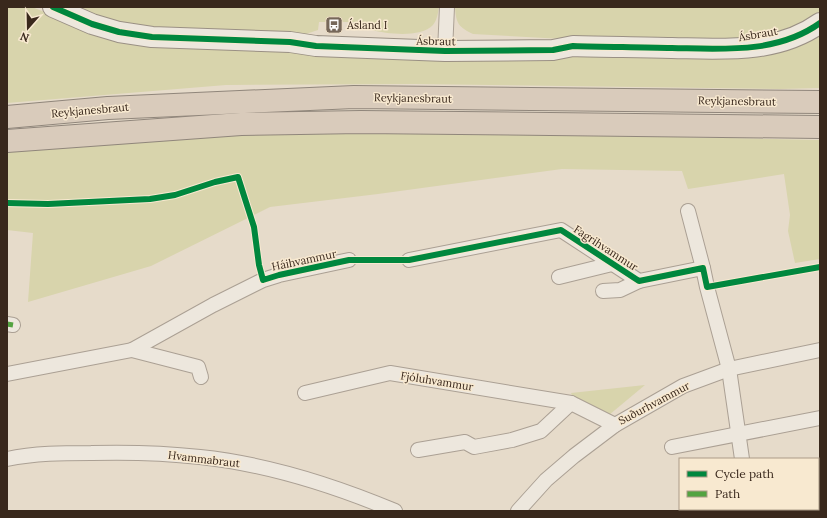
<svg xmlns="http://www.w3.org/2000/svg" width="827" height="518" font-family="Lora,serif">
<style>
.green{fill:#d8d4ac}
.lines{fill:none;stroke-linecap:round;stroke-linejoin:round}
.street-casing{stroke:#aba094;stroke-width:16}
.secondary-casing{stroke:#9a9084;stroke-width:22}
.highway-casing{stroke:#90867b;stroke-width:24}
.street{stroke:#ede7dd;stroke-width:14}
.secondary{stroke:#ede7dd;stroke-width:20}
.highway{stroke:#d9cbbb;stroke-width:22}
.quiet{stroke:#53a341;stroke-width:5;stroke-dasharray:10 5;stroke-linecap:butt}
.cycleway-casing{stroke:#f8e9d0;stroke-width:8}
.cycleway{stroke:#00873e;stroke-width:6}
.labels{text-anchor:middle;stroke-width:3;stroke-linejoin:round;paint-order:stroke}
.poi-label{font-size:11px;fill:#39281c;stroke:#f8e9d0;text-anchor:start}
.street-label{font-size:11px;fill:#39281c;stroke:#f8e9d0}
</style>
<rect width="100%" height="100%" fill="#e6dbca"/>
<!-- green -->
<g class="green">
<path d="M7 7H32L94 32 598 53 744 57 787 51 820 36V88L780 89 415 84 226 85 7 103Z"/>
<path d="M63 7H439C438 13 437 20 433 25 421 38 387 34 372 30L368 22H319L318 30 303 35 138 29Z"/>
<path d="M455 7H820V11L798 25 777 34 756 39H563L473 34C458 27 456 23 455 7Z"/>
<path d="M441 132 820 140V259L795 263 788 231 790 215 784 174 688 189 682 171 562 169 378 194 270 207 151 266 28 302 33 233 7 230V152L242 133Z"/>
<path d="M645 385 609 415 574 399 571 393Z"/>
</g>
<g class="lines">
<defs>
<g id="street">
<path d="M445 51 447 7"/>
<path d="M688 211 703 268"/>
<path d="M409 260 561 230 639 281 703 268 707 287 729 369 742 459"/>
<path d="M559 277 612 264"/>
<path d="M603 291 620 290 639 281"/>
<path d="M7 324 13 325"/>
<path d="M132 350 198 367 201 377"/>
<path d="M7 374 132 350 213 305 263 280 279 275 349 260"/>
<path d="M305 393 390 373 571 403 615 425"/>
<path d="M672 447 820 418"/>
<path d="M418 450 465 442 474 447 512 440 541 431 571 403"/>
<path d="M7 459C35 453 63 453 91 453 128 452 164 453 200 457 267 464 333 485 395 511"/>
<path d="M751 509 752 511"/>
<path d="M518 511 546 480 574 456 615 425 683 386 729 369 820 350"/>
</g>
<path id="secondary" d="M53 7 92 24 119 32 152 37 290 42 316 46 445 51 553 50 573 46C606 47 639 47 672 48 722 49 777 54 820 23"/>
<g id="highway">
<path d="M7 117 108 108 354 97 820 102"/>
<path d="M7 141 241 124 361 122 820 127"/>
</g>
</defs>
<!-- street casing -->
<use href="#street" class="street-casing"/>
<!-- secondary casing -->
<use href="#secondary" class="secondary-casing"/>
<!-- highway casing -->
<use href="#highway" class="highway-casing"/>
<!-- street -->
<use href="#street" class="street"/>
<!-- secondary -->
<use href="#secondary" class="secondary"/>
<!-- highway -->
<use href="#highway" class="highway"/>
<!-- quiet -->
<path class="quiet" d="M7 324 13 325"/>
<defs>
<g id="cycleway">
<path d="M53 7 92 24 119 32 152 37 290 42 316 46 445 51 553 50 573 46C606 47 639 47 672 48 722 49 777 54 820 23"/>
<path d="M7 203 48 204 150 199 175 195 215 182 238 177 254 227 259 265 263 280 279 275 349 260H409L561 230 639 281 703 268 707 287 820 267"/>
</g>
</defs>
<!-- cycleway casing -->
<use href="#cycleway" class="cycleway-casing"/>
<!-- cycleway -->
<use href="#cycleway" class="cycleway"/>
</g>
<!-- icons -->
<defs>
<symbol id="bus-square" viewBox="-11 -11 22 22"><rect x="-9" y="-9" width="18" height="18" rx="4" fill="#766759" stroke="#f8e9d0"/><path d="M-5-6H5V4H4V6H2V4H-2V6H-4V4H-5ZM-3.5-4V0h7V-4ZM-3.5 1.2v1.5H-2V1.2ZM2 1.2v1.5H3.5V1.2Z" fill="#fff"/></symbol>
</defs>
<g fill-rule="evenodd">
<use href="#bus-square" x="324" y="15" width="20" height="20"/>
</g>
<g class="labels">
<!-- poi labels -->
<g class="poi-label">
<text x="347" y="29">Ásland I</text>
</g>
<!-- street labels -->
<g class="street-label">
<text transform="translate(758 34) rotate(-10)" y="4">Ásbraut</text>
<text transform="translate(436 41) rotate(1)" y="4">Ásbraut</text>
<text transform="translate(413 98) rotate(1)" y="4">Reykjanesbraut</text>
<text transform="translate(737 101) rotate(1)" y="4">Reykjanesbraut</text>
<text transform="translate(90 110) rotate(-5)" y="4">Reykjanesbraut</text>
<text transform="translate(606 248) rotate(33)" y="4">Fagrihvammur</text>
<text transform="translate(304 260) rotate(-12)" y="4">Háihvammur</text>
<text transform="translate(437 381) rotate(9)" y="4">Fjóluhvammur</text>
<text transform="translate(654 403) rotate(-28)" y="4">Suðurhvammur</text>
<text transform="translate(204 459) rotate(7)" y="4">Hvammabraut</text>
</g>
</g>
<!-- border -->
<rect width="827" height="518" fill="none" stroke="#39281c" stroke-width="16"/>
<!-- legend -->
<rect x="679" y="458" width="140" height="52" fill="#f8e9d0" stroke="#ac9c88"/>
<rect x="687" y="471" width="20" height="6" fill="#00873e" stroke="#ac9c88"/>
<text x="715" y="478" font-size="12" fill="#39281c">Cycle path</text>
<rect x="687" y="491" width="20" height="6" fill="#53a341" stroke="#ac9c88"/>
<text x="715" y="498" font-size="12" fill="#39281c">Path</text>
<!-- north arrow -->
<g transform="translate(28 28) rotate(200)" stroke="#f8e9d0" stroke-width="3" paint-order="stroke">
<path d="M0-3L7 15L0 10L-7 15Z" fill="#39281c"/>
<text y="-6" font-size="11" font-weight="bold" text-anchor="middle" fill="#39281c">N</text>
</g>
</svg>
